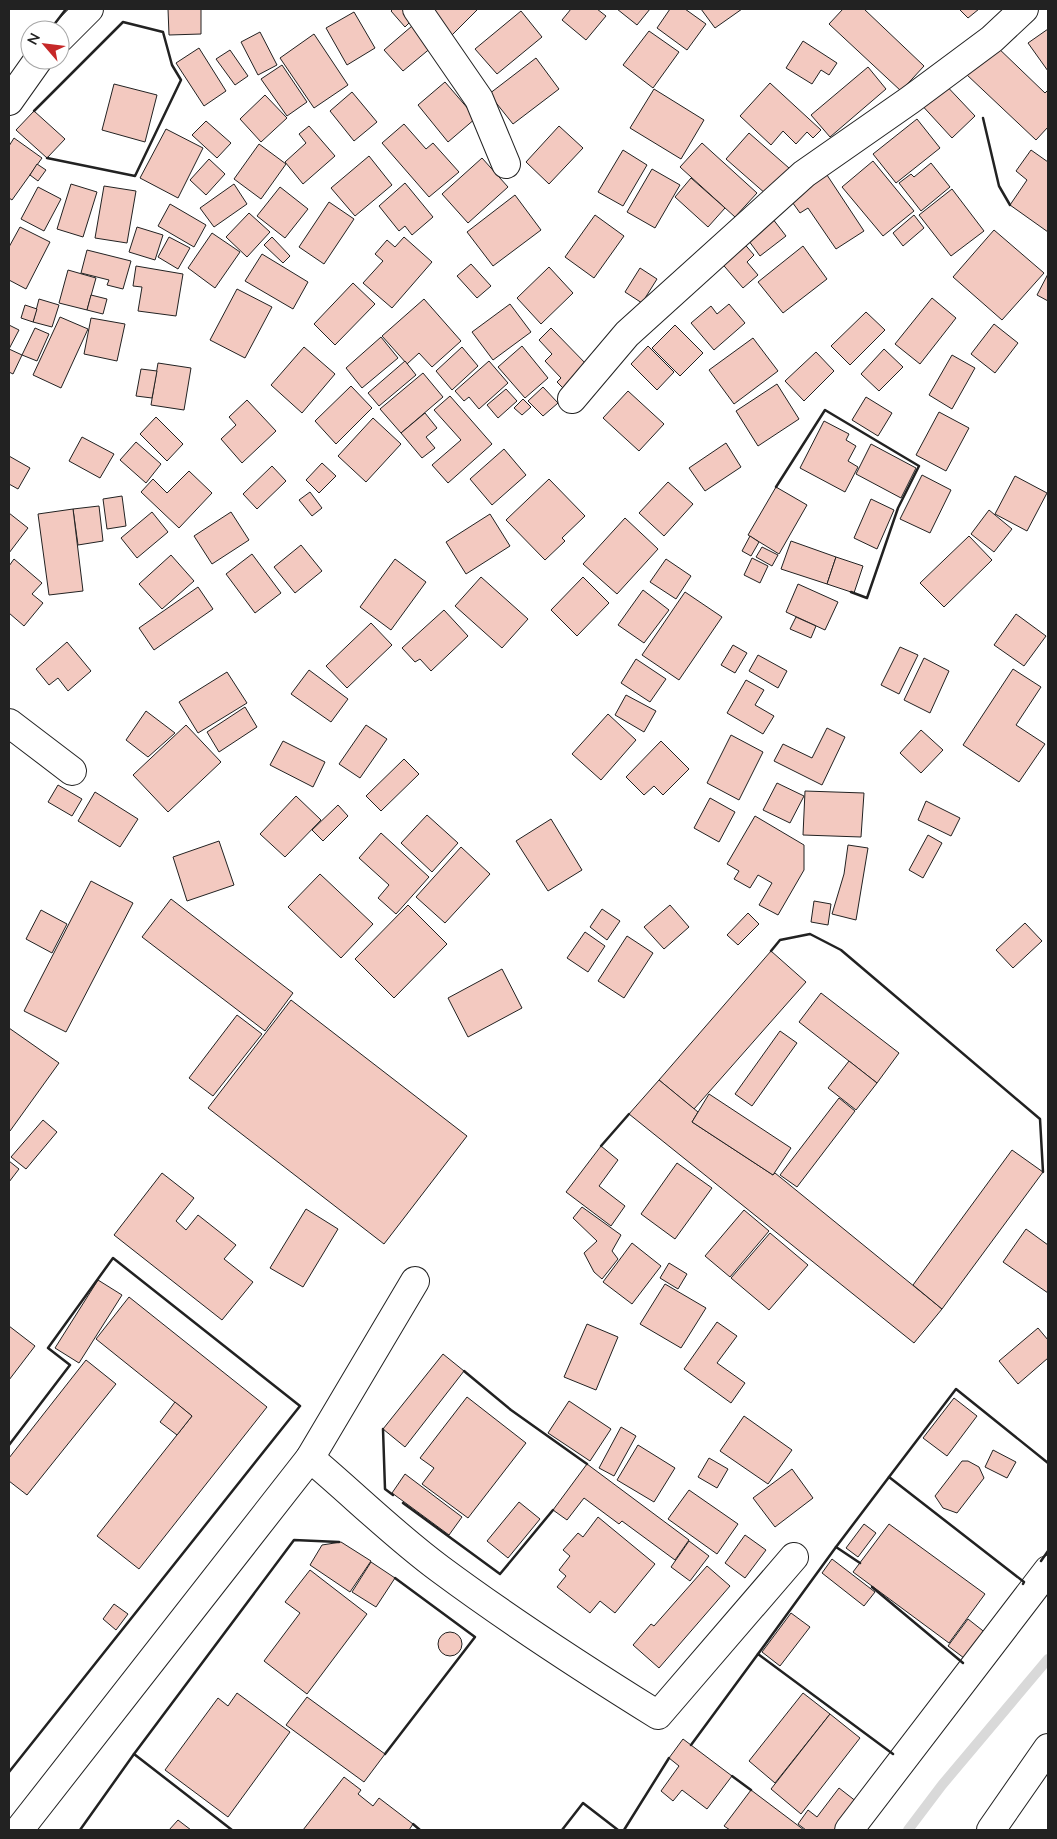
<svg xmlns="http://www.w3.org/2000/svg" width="1057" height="1839" font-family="Lato,sans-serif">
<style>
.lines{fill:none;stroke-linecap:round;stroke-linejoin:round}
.stream{stroke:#d9d9d9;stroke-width:10}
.building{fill:#f3c9c0;stroke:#222}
.minor-casing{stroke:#222;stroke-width:30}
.minor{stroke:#fff;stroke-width:28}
.wall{stroke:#222;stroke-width:2.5}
</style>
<rect width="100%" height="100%" fill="#fff"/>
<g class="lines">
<!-- stream -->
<path class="stream" d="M908 1830 942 1785 1048 1659"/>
</g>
<!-- building -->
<g class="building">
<path d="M168 9H201V34L169 35Z"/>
<path d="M393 9H411L417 15 405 27 391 11Z"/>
<path d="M423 9H478L451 36Z"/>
<path d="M571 9H597L606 16 586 40 562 20Z"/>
<path d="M617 9H650L637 25Z"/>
<path d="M670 9H685L706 24 687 50 657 28Z"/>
<path d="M701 9H742L715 28Z"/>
<path d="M843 9H864L924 66 901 91 829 24Z"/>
<path d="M959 9H979L968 18Z"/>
<path d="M521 11 542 37 497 74 475 49Z"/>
<path d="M354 12 375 48 347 65 326 28Z"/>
<path d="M419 20 438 42 403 71 384 50Z"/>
<path d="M1048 29V71L1028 43Z"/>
<path d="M649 31 679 52 653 88 623 65Z"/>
<path d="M260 32 277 65 258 75 241 42Z"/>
<path d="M314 34 348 85 314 108 280 58Z"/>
<path d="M803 41 837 63 829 75 821 70 812 84 786 68Z"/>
<path d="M994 44 1045 93 1048 90V127L1036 140 966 74Z"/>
<path d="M199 48 226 91 204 106 176 63Z"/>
<path d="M230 50 248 76 235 85 216 59Z"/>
<path d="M536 58 559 89 513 124 489 94Z"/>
<path d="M282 65 307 102 287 116 261 79Z"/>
<path d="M868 67 886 89 830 137 811 115Z"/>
<path d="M941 80 975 116 952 138 918 101Z"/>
<path d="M445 82 476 118 448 142 418 105Z"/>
<path d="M770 83 821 130 813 138 807 132 796 144 783 131 771 145 740 116Z"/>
<path d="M114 84 157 95 145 142 102 130Z"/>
<path d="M654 89 704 120 681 159 630 128Z"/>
<path d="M352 92 377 122 354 141 330 111Z"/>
<path d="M265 95 287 118 261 142 240 119Z"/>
<path d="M34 111 65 139 47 158 16 130Z"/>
<path d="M917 119 940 148 896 183 873 154Z"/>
<path d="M206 121 231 143 217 158 192 135Z"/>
<path d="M404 124 426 149 433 143 459 172 429 197 382 143Z"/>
<path d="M309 126 335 156 303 184 285 162 306 143 299 134Z"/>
<path d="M559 126 583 148 549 184 526 162Z"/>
<path d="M166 129 203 148 178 198 140 178Z"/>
<path d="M749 133 789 168 766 194 726 159Z"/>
<path d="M14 138 42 158 12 200 9 198V146Z"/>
<path d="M702 143 757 193 735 217 680 167Z"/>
<path d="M259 144 286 164 261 199 234 179Z"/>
<path d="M623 150 647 165 623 206 598 192Z"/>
<path d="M1031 150 1048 162V232L1010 205 1027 180 1016 171Z"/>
<path d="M369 156 392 185 355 216 331 188Z"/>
<path d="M482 158 508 187 468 223 442 194Z"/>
<path d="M209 159 225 174 206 195 190 180Z"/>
<path d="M873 161 914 211 883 236 842 187Z"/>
<path d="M931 163 950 187 921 211 899 183 911 174 914 177Z"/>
<path d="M37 164 46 170 38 181 30 175Z"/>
<path d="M652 169 680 185 655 228 627 212Z"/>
<path d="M825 172 864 231 836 249 808 208 800 213 785 192Z"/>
<path d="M691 178 725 208 708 227 675 197Z"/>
<path d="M405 183 433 217 412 235 405 226 399 231 379 206Z"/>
<path d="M71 184 97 192 83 237 57 229Z"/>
<path d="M234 184 247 204 214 227 200 208Z"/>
<path d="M104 186 136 191 127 243 95 238Z"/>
<path d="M38 187 61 199 44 231 21 219Z"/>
<path d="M280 187 308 209 285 238 257 216Z"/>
<path d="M952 189 984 231 951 256 919 215Z"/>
<path d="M515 195 541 230 493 266 467 232Z"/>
<path d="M329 202 354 219 324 264 299 247Z"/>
<path d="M170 204 206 225 194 247 158 226Z"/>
<path d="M249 213 270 232 247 257 226 237Z"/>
<path d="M769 214 786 236 760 256 743 233Z"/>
<path d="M595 215 624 236 594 278 565 257Z"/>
<path d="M914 215 924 228 903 246 893 233Z"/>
<path d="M20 227 50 242 26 289 9 280V247Z"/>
<path d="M137 227 163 235 155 260 129 252Z"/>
<path d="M994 230 1044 273 1002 320 953 277Z"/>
<path d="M212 233 240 252 215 288 188 268Z"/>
<path d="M169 237 190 248 178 269 158 257Z"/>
<path d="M272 237 290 256 283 263 264 245Z"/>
<path d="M404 237 432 262 392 308 363 283 383 261 375 254 387 240 395 247Z"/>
<path d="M741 240 754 255 747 262 758 275 743 288 719 260Z"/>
<path d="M803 246 827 279 783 313 758 282Z"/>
<path d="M87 250 131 261 123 289 107 285 109 280 81 273Z"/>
<path d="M262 254 308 282 293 309 245 281Z"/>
<path d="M471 264 491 286 477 298 457 276Z"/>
<path d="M136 266 183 274 176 316 138 311 142 287 133 286Z"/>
<path d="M549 267 573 293 541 324 517 298Z"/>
<path d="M640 268 657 279 642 303 625 292Z"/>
<path d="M68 270 96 278 87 310 59 303Z"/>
<path d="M1048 274V301L1037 295Z"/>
<path d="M353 283 375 304 335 345 314 324Z"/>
<path d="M237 289 272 307 245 358 210 340Z"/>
<path d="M91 295 107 299 103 314 87 310Z"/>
<path d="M932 298 956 318 920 364 895 344Z"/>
<path d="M39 299 59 305 52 327 33 322Z"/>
<path d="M424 299 461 341 432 367 419 353 407 364 382 336Z"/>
<path d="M510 304 531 332 493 360 472 332Z"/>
<path d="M729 304 745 323 714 350 691 323 711 306 717 314Z"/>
<path d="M25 305 37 309 33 322 21 318Z"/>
<path d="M866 312 885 330 850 365 831 346Z"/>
<path d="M60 317 88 329 61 388 33 375Z"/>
<path d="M91 318 125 324 117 361 84 354Z"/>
<path d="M994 324 1018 343 995 373 971 354Z"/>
<path d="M9 325 19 330 9 349 22 355 13 374 9 372Z"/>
<path d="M675 325 703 353 680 376 652 348Z"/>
<path d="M35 328 49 334 37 361 22 355Z"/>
<path d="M551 328 589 367 565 390 557 382 561 378 545 361 552 354 539 340Z"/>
<path d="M381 337 398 358 362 388 346 368Z"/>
<path d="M753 338 778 371 734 404 709 370Z"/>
<path d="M522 346 548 378 525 398 498 367Z"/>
<path d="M648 346 674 372 657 390 631 364Z"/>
<path d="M304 347 335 374 302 413 271 385Z"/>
<path d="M462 347 478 366 452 390 436 371Z"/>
<path d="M884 349 903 367 879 391 861 374Z"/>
<path d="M816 352 834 371 804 401 785 381Z"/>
<path d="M952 355 975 368 952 409 929 395Z"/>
<path d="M405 361 416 375 379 406 368 393Z"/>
<path d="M489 361 508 383 479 409 469 397 464 401 455 391Z"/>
<path d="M158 363 191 368 184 410 151 405Z"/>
<path d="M141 369 157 371 152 398 136 396Z"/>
<path d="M423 373 443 397 401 433 380 409Z"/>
<path d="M777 384 799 419 758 446 736 411Z"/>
<path d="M351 386 372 408 336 444 315 421Z"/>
<path d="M543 387 558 403 543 416 528 401Z"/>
<path d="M506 389 517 401 498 418 487 405Z"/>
<path d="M628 391 664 424 639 451 603 418Z"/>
<path d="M450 396 492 444 448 483 432 465 461 440 434 410Z"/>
<path d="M866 397 892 413 878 436 852 420Z"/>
<path d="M523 399 531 407 522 415 514 408Z"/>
<path d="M247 400 276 431 242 463 221 439 236 425 229 417Z"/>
<path d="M939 412 969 428 946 471 916 455Z"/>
<path d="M425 413 437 428 426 437 435 448 422 458 401 433Z"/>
<path d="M156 417 183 444 167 461 140 434Z"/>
<path d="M373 418 401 444 366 482 338 456Z"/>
<path d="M824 421 849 434 846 440 856 446 848 461 858 467 845 492 800 468Z"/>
<path d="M82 437 114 454 100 478 69 461Z"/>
<path d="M136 442 161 464 146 483 120 460Z"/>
<path d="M726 443 741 467 705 491 689 468Z"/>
<path d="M871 444 916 468 901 498 856 474Z"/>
<path d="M504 449 526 475 492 505 470 479Z"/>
<path d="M9 456 30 468 18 489 9 484Z"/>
<path d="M322 463 336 476 319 493 306 480Z"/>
<path d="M272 466 286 481 257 509 243 494Z"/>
<path d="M189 471 212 493 179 528 141 492 153 479 167 493Z"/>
<path d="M922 475 951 490 930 533 900 519Z"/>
<path d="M1015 476 1047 493 1027 531 995 514Z"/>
<path d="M549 479 585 516 562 538 565 541 545 560 506 520Z"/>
<path d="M668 482 693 504 664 536 639 513Z"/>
<path d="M776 487 807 505 779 554 748 535Z"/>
<path d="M310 492 322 508 312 516 299 500Z"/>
<path d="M122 496 126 526 107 529 103 499Z"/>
<path d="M871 499 894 510 877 549 854 538Z"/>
<path d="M99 506 103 541 78 545 73 509Z"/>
<path d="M73 509 83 591 49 595 38 514Z"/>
<path d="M989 510 1012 529 994 552 971 534Z"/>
<path d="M152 512 168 532 137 558 121 538Z"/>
<path d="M231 512 249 540 212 564 194 536Z"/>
<path d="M9 513 28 528 9 553Z"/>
<path d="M490 514 510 546 466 574 446 542Z"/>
<path d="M625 518 658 549 617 594 583 564Z"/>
<path d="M750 536 759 542 751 556 742 551Z"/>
<path d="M969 536 992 560 944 607 920 583Z"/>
<path d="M791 541 836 557 827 584 781 569Z"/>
<path d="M301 545 322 571 295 593 274 567Z"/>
<path d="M762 547 778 555 772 566 756 557Z"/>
<path d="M252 554 281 593 255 613 226 574Z"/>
<path d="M171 555 194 581 162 609 139 584Z"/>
<path d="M836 557 863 566 854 593 827 584Z"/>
<path d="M752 558 768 566 760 583 744 575Z"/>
<path d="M14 559 42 583 32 594 43 603 24 626 9 613V566Z"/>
<path d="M395 559 426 582 391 630 360 607Z"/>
<path d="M666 559 691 576 676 599 650 582Z"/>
<path d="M481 577 528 619 502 648 455 606Z"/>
<path d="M583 577 609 603 577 636 551 610Z"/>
<path d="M798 584 838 602 825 630 786 612Z"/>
<path d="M198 587 213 609 154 650 139 628Z"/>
<path d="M643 590 669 610 644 643 618 625Z"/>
<path d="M685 592 722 617 679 680 642 655Z"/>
<path d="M444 610 468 636 431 671 420 659 415 662 402 648Z"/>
<path d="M1016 614 1046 636 1024 666 994 645Z"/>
<path d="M796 617 816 626 811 638 790 629Z"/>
<path d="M371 623 392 645 347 688 326 666Z"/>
<path d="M67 642 91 671 68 691 58 678 49 685 36 669Z"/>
<path d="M733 645 747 653 735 673 721 665Z"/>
<path d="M900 647 918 655 899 694 881 685Z"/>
<path d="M758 655 787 671 778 688 749 671Z"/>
<path d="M924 658 949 671 930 713 904 700Z"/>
<path d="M636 659 666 679 650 702 621 683Z"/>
<path d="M1013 669 1041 687 1016 725 1045 744 1019 782 963 745Z"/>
<path d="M309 670 348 699 331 722 291 694Z"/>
<path d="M227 672 247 703 198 733 179 702Z"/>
<path d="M746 680 764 690 755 705 774 716 763 734 727 713Z"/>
<path d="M626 695 656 711 644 732 615 715Z"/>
<path d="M245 707 257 727 219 752 207 732Z"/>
<path d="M146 711 175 733 148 757 126 740Z"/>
<path d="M608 714 636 740 601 780 572 754Z"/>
<path d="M186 725 221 762 168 812 133 775Z"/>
<path d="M366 725 387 739 360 778 339 764Z"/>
<path d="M827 728 845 737 822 785 774 761 783 744 812 758Z"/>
<path d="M921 730 943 750 921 773 900 753Z"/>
<path d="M731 735 763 752 739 800 707 783Z"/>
<path d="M283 741 325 762 313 787 270 765Z"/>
<path d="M661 741 689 769 663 795 654 786 644 795 626 777Z"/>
<path d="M404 759 419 774 381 811 366 796Z"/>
<path d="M777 783 804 796 790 823 763 810Z"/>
<path d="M58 785 82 799 72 816 48 802Z"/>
<path d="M805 791 864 793 861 837 803 835Z"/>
<path d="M95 792 138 819 120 847 78 821Z"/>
<path d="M296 796 321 820 285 857 260 834Z"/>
<path d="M710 798 735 812 719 842 694 828Z"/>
<path d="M926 801 960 818 951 836 918 820Z"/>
<path d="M338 805 348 816 323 841 312 830Z"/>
<path d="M427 815 458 843 432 872 401 843Z"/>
<path d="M755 816 804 845V870L778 915 759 905 772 883 758 875 750 888 734 879 739 871 727 864Z"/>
<path d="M551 819 582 870 548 891 516 841Z"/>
<path d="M381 833 429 877 396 914 378 898 389 885 359 858Z"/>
<path d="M928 835 942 843 923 878 909 870Z"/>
<path d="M219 841 234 885 187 901 173 857Z"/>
<path d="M848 845 868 848 856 920 832 914 844 874Z"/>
<path d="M461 847 490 874 445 923 416 897Z"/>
<path d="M320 874 373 924 341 958 288 907Z"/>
<path d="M91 881 133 903 66 1032 24 1011Z"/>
<path d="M171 899 293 993 265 1031 142 937Z"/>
<path d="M814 901 831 904 828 925 811 922Z"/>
<path d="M408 905 447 944 394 998 355 959Z"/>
<path d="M670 905 689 927 664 949 644 927Z"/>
<path d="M602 909 620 921 607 940 590 927Z"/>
<path d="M41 910 67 924 52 953 26 939Z"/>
<path d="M748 913 759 924 738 945 727 935Z"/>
<path d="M1025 923 1042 941 1013 968 996 950Z"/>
<path d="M585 932 605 946 588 972 567 958Z"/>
<path d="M627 936 653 953 624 998 598 981Z"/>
<path d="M771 951 806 982 694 1109 659 1080Z"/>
<path d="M502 969 522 1008 468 1037 448 998Z"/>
<path d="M821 993 899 1053 877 1083 799 1022Z"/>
<path d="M291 1000 467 1136 384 1244 208 1108Z"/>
<path d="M237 1015 262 1034 213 1096 189 1078Z"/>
<path d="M9 1028 59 1063 10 1131 9 1130Z"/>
<path d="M780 1031 797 1043 752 1106 735 1094Z"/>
<path d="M849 1061 877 1083 856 1110 828 1088Z"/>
<path d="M659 1080 698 1112 692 1122 773 1175 775 1173 942 1309 914 1343 629 1114Z"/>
<path d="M709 1094 791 1148 773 1175 692 1122Z"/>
<path d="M839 1098 855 1111 797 1187 780 1175Z"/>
<path d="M43 1120 57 1132 26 1169 11 1157Z"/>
<path d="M601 1146 618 1160 599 1186 625 1206 611 1226 566 1192Z"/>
<path d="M1012 1150 1043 1172 942 1309 913 1285Z"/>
<path d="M9 1161 19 1169 9 1182Z"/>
<path d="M677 1163 712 1188 675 1239 641 1214Z"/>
<path d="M162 1173 194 1198 176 1221 186 1230 198 1215 236 1245 224 1259 253 1282 222 1320 114 1235Z"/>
<path d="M582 1207 621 1235 612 1251 618 1259 602 1279 594 1272 584 1253 597 1241 573 1218Z"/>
<path d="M306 1209 338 1229 303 1287 270 1268Z"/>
<path d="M744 1210 769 1231 730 1277 705 1256Z"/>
<path d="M1026 1229 1048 1245V1293L1003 1262Z"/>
<path d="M770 1233 808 1265 769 1310 731 1278Z"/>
<path d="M632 1243 661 1266 632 1304 603 1282Z"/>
<path d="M669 1263 687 1274 678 1289 660 1278Z"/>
<path d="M98 1280 122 1295 79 1363 55 1348Z"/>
<path d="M665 1284 706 1308 681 1348 640 1324Z"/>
<path d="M129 1297 267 1407 139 1569 97 1536 192 1416 96 1339Z"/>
<path d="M717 1322 737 1336 717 1363 745 1383 731 1403 684 1369Z"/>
<path d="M587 1324 618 1337 596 1390 564 1377Z"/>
<path d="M9 1326 35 1346 9 1380Z"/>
<path d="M1038 1328 1048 1340V1358L1018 1384 999 1361Z"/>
<path d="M443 1354 464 1371 405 1447 383 1429Z"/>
<path d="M86 1360 116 1384 27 1495 9 1481V1458Z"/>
<path d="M467 1397 526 1443 468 1518 422 1484 434 1468 420 1458Z"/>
<path d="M954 1398 977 1416 947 1456 923 1438Z"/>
<path d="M569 1401 611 1429 590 1461 548 1433Z"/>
<path d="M175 1402 192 1416 177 1435 160 1422Z"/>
<path d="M744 1416 792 1450 768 1484 720 1451Z"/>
<path d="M621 1427 636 1436 614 1476 599 1468Z"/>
<path d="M638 1445 675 1468 654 1502 617 1480Z"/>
<path d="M993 1450 1016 1462 1007 1478 985 1467Z"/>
<path d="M709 1458 728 1469 717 1488 698 1477Z"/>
<path d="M962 1461H968L979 1467 984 1478 957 1513 943 1508 935 1496Z"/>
<path d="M587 1464 689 1540 675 1560 622 1521 619 1524 584 1498 567 1520 553 1510Z"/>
<path d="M792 1469 813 1498 775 1527 753 1498Z"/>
<path d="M405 1474 462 1517 449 1535 392 1493Z"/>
<path d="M689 1490 738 1524 717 1554 668 1519Z"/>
<path d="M519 1502 540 1519 508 1558 487 1541Z"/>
<path d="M598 1517 655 1564 615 1613 600 1601 590 1613 557 1587 566 1576 559 1570 570 1556 563 1550 578 1533 583 1537Z"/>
<path d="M864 1524 876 1533 858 1557 846 1548Z"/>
<path d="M889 1524 985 1594 949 1643 853 1572Z"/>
<path d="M745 1535 766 1550 745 1578 725 1563Z"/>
<path d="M689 1541 709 1556 690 1581 671 1567Z"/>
<path d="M341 1542 371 1561 350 1592 310 1565 322 1545Z"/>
<path d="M832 1559 875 1592 864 1606 822 1573Z"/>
<path d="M371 1562 395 1578 376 1607 352 1592Z"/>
<path d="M707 1566 730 1586 659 1668 633 1645 651 1624 654 1626Z"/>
<path d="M310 1570 367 1614 307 1694 264 1661 300 1613 285 1602Z"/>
<path d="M114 1604 128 1614 116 1630 103 1619Z"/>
<path d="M791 1613 810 1627 780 1666 762 1652Z"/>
<path d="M968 1619 987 1634 968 1661 948 1646Z"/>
<circle cx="450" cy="1644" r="12"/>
<path d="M237 1693 290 1732 228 1817 165 1770 218 1698 228 1706Z"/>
<path d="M803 1693 830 1714 775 1783 749 1761Z"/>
<path d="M307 1697 385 1754 364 1782 286 1725Z"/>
<path d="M830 1714 860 1738 801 1814 771 1789Z"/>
<path d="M683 1739 732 1776 707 1809 682 1790 673 1801 661 1791 679 1766 669 1758Z"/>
<path d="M344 1777 361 1790 358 1794 373 1806 379 1798 413 1824 409 1830H303Z"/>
<path d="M839 1788 857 1802 836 1830H806L798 1824 808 1810 817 1817Z"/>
<path d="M751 1790 804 1830H730L724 1826Z"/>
<path d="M178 1820 191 1830H169Z"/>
</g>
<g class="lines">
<defs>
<g id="minor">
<path d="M417 9 479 99 506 164"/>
<path d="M60 38 89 9"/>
<path d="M9 101 38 60"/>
<path d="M572 399 627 334 804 174 910 100 992 39 1024 9"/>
<path d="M9 723 72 771"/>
<path d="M310 1458C354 1495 394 1535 440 1569 510 1621 584 1669 658 1715L794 1557"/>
<path d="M19 1830 310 1458 415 1281"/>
<path d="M849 1830 1048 1570"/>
<path d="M991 1830 1048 1748"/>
</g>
</defs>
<!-- minor casing -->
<use href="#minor" class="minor-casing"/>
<!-- minor -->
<use href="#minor" class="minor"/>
<!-- wall -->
<g class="wall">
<path d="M53 26 66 9"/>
<path d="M34 111 123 22 163 32 172 65 181 80 135 176 47 158"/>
<path d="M983 118 999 186 1010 205"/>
<path d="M776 487 825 410 919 466 898 508 867 598 851 592"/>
<path d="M771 951 780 940 810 934 841 950 1040 1119 1043 1172"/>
<path d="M601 1146 629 1114"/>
<path d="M464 1371 511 1410 587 1464"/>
<path d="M383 1429 385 1489 393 1495"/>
<path d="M9 1445 70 1365 48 1348 113 1258 300 1406 9 1772"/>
<path d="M889 1477 956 1389 1048 1463"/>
<path d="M403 1503 500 1574 553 1510"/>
<path d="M836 1547 889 1477 1024 1582 1023 1584"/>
<path d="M1041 1561 1048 1551"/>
<path d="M872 1587 963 1663"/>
<path d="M758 1654 836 1547 860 1563"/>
<path d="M691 1745 758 1654 893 1754"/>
<path d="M134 1754 294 1540 339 1542"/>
<path d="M385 1754 475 1637 395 1578"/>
<path d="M732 1776 751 1790"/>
<path d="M413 1824 420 1830"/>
<path d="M80 1830 134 1754 232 1830"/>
<path d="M562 1830 583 1803 618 1830"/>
<path d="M624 1830 669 1758"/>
</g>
</g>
<!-- border -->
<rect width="1057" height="1839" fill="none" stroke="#222222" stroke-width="20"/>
<!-- north arrow -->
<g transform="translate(45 45) rotate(298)"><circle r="24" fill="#ffffff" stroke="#a7a7a7"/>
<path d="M0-4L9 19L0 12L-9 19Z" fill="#c62828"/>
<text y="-8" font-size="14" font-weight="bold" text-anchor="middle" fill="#222222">N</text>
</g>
</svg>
